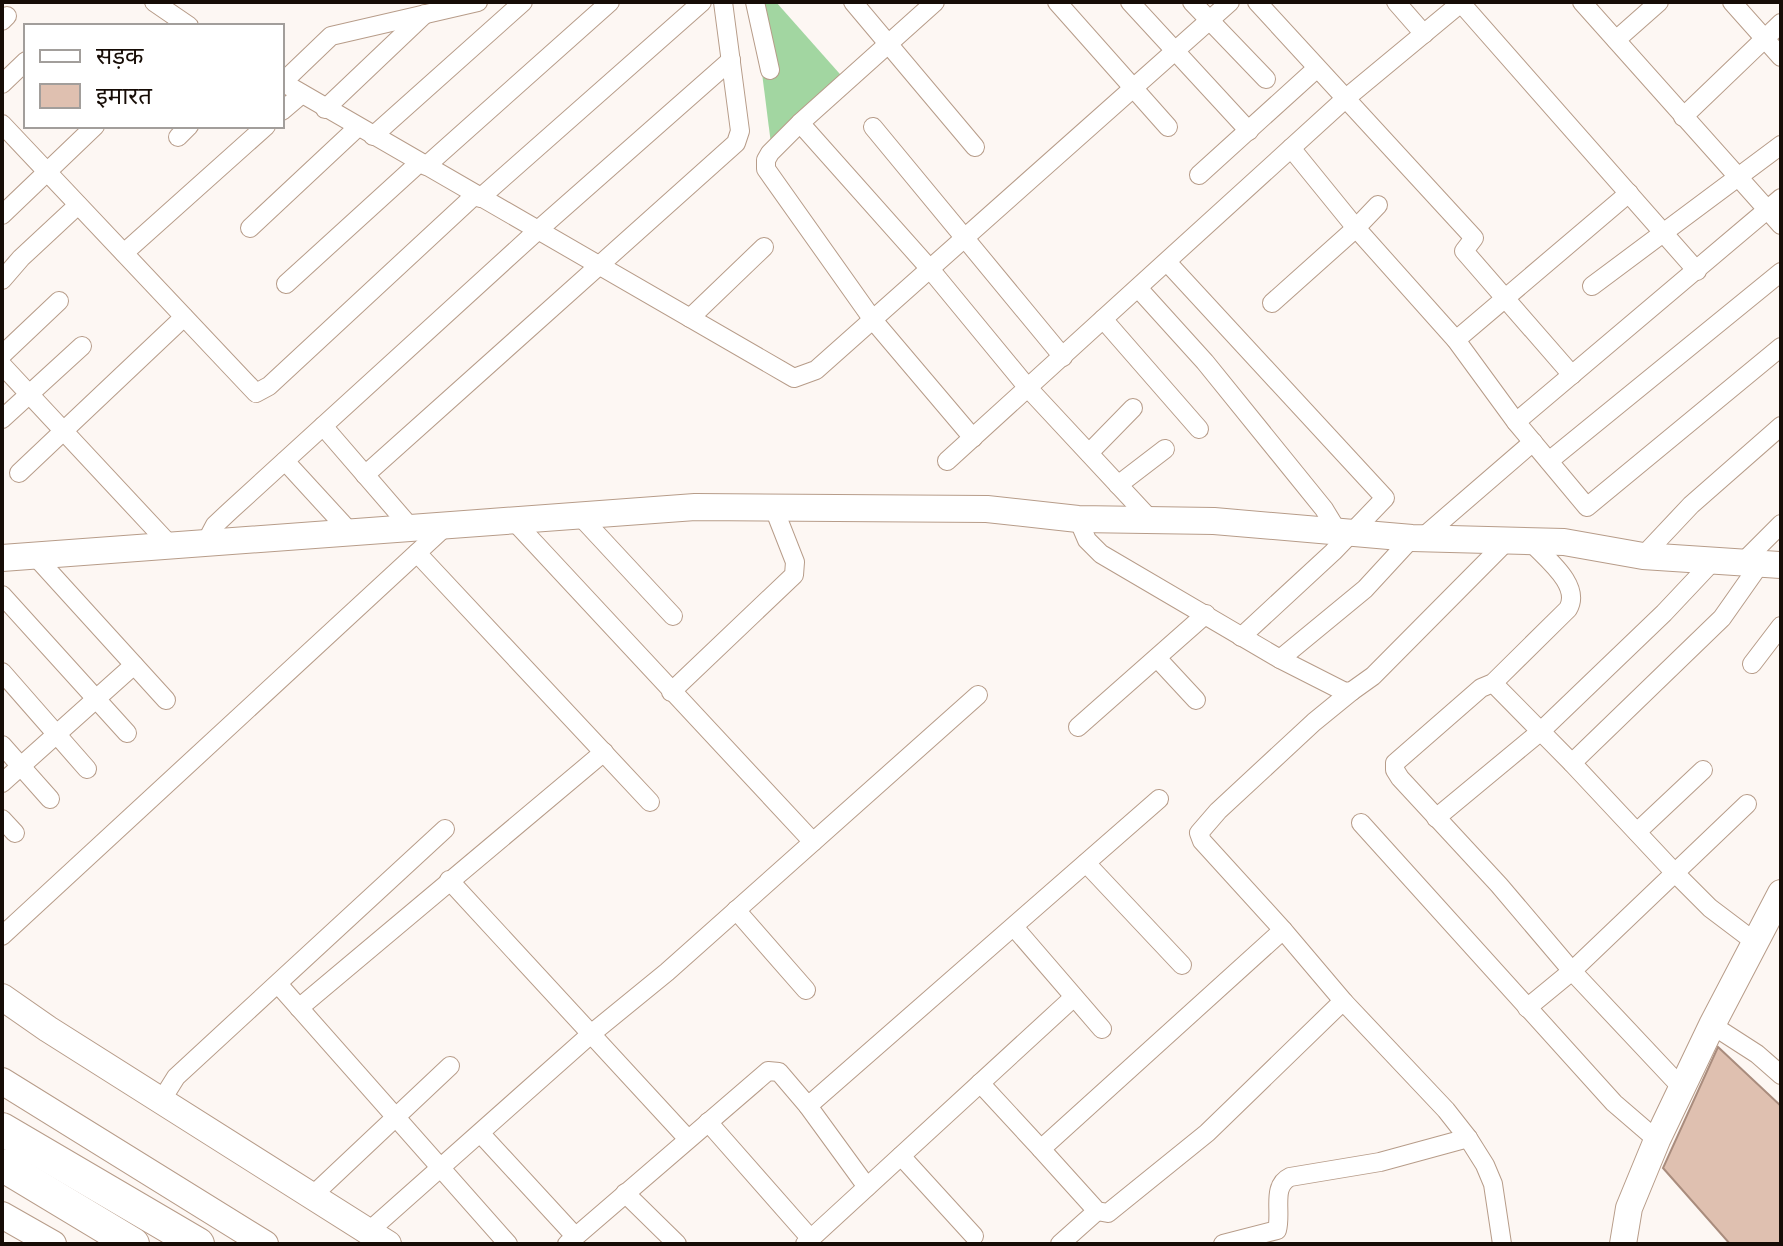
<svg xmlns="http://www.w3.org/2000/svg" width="1783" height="1246" font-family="'Noto Sans','Noto Sans Devanagari',sans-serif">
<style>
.green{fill:#a2d6a1}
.building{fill:#dfc0b0;stroke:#a98c7d;stroke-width:2}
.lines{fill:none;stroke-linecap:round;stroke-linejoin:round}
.street-casing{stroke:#b79c89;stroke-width:20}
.secondary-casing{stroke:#b79c89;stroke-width:28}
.highway-casing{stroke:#b79c89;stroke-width:34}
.street{stroke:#fff;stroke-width:18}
.secondary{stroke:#fff;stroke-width:26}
.highway{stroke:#fff;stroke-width:32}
</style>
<rect width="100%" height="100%" fill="#fdf7f3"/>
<!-- green -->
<path class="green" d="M753 2H776L847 82 771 144Z"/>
<!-- building -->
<path class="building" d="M1718 1047 1781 1106V1244H1730L1663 1168Z"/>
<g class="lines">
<defs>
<g id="street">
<path d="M154 2 189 26"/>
<path d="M755 2 770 70"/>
<path d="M853 2 975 147"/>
<path d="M935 2 800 123 770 153 766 160V169L873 320 973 438"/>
<path d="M1057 2 1168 127"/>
<path d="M1130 2 1249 131"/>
<path d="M1192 2 1266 79"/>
<path d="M1257 2 1474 238 1464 251 1572 375"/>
<path d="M1396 2 1424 34"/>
<path d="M1582 2 1781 225"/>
<path d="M1732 2 1781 57"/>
<path d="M1461 3 1697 271"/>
<path d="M2 21 7 16"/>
<path d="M1616 40 1659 2"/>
<path d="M282 82 794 378 816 370 1230 2"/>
<path d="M283 82 331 36 478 2"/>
<path d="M2 84 26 61"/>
<path d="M325 109 425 14"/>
<path d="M282 111 302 94"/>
<path d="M1683 117 1781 23"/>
<path d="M800 123 930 269 1028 388 1150 519"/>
<path d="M2 124 256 393 269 386 475 195"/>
<path d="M873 127 1063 357"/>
<path d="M373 136 523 2"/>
<path d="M178 137 189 126"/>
<path d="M1291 148 1356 228 1456 340 1516 422 1587 507 1781 347"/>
<path d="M426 166 610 2"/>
<path d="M1199 175 1316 69"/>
<path d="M480 198 702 2"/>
<path d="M2 215 95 126"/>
<path d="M250 228 358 127"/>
<path d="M124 253 266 126"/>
<path d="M1167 262 1385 498 1333 552 1241 637"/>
<path d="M2 280 21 258 78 205"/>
<path d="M286 284 419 163"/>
<path d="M1592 286 1781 145"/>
<path d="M1138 288 1205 362 1324 509 1338 532"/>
<path d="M1272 303 1356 228 1378 205"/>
<path d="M690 318 764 247"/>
<path d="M1103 319 1199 429"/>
<path d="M1456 340 1629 193"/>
<path d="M2 355 59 301"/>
<path d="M2 365 170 545"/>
<path d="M2 419 82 346"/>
<path d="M1516 422 1781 198"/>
<path d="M323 426 412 529"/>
<path d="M1089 453 1133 408"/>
<path d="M285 461 352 534"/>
<path d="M947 461 1345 99 1462 2"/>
<path d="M1549 461 1781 272"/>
<path d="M19 473 184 317"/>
<path d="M365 475 736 143 740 131 723 2"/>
<path d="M1118 485 1165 449"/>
<path d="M580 516 673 616"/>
<path d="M1078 519 1087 540 1101 554 1280 659 1345 692 1352 691 1373 676 1507 541"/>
<path d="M514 521 813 842"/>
<path d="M1423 537 1533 442"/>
<path d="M1530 541C1545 558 1582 585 1568 609L1493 683 1481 688 1395 763V770L1400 778 1499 885 1572 971 1682 1088"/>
<path d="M206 542 215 525 231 510 537 231 731 60"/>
<path d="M417 553 650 802"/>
<path d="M35 556 166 700"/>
<path d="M1643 556 1691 505 1781 426"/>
<path d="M1742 563 1781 524"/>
<path d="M2 595 127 733"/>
<path d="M1157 658 1196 700"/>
<path d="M1280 659 1365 589 1412 538"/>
<path d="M1752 664 1781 626"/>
<path d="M2 672 87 769"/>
<path d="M1493 683 1572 763 1675 873 1710 908 1755 942"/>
<path d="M671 692 794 575 795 562 773 506"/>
<path d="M1078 727 1206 614"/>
<path d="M2 745 50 799"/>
<path d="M1572 763 1722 618 1760 564"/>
<path d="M2 783 134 665"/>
<path d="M1436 818 1541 731 1664 613 1713 561"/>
<path d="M2 819 15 833"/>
<path d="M1361 823 1614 1103 1657 1140"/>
<path d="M1637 832 1703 770"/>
<path d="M1086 863 1182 965"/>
<path d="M449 880 687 1138"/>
<path d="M736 910 806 990"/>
<path d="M1014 927 1102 1029"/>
<path d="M1283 930 1041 1149 1097 1211 1108 1213 1207 1133 1339 1005 1344 1002 1446 1110 1468 1138 1485 1165 1493 1184 1502 1244"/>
<path d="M2 936 445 527"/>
<path d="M278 984 508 1244"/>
<path d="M1344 1002 1283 930 1202 841 1199 833 1218 811 1314 722 1352 691"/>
<path d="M299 1008 604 752"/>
<path d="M1527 1008 1572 971 1747 804"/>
<path d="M1712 1025 1757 1054 1781 1075"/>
<path d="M980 1083 1041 1149"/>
<path d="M161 1101 176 1077 445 829"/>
<path d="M808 1106 867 1187"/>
<path d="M708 1122 811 1239"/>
<path d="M481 1134 575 1236"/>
<path d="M901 1156 974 1236"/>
<path d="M625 1193 677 1244"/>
<path d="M312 1196 450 1066"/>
<path d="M368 1232 591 1034 667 972 978 695"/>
<path d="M567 1244 768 1071 779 1072 808 1106 1159 799"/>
<path d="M805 1244 1074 997"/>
<path d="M1060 1244 1097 1211"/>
<path d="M1223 1244 1277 1230C1282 1212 1271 1186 1290 1177L1380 1162 1468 1138"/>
</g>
<g id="secondary">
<path d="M2 558 695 507 987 509 1078 519 1214 521 1412 538 1564 542 1643 556 1781 565"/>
<path d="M2 997 48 1029 388 1244"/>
<path d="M2 1081 265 1244"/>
<path d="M2 1215 53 1244"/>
<path d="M1623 1244 1629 1208 1657 1140 1712 1025 1781 893"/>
</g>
<g id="highway">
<path d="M2 1129 198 1244"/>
<path d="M2 1165 133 1244"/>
</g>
</defs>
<!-- street casing -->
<use href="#street" class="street-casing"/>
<!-- secondary casing -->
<use href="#secondary" class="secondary-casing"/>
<!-- highway casing -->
<use href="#highway" class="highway-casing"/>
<!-- street -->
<use href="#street" class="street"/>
<!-- secondary -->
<use href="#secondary" class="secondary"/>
<!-- highway -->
<use href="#highway" class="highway"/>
</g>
<!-- border -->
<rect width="1783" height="1246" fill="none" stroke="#160c06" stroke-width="8"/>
<!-- legend -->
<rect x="24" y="24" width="260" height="104" fill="#ffffff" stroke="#a29e9b" stroke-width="2"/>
<rect x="40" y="50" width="40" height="12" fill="#ffffff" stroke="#a29e9b" stroke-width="2"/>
<text x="96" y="64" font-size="24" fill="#160c06">सड़क</text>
<rect x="40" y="84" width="40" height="24" fill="#dfc0b0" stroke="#a29e9b" stroke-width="2"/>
<text x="96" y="104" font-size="24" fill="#160c06">इमारत</text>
</svg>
